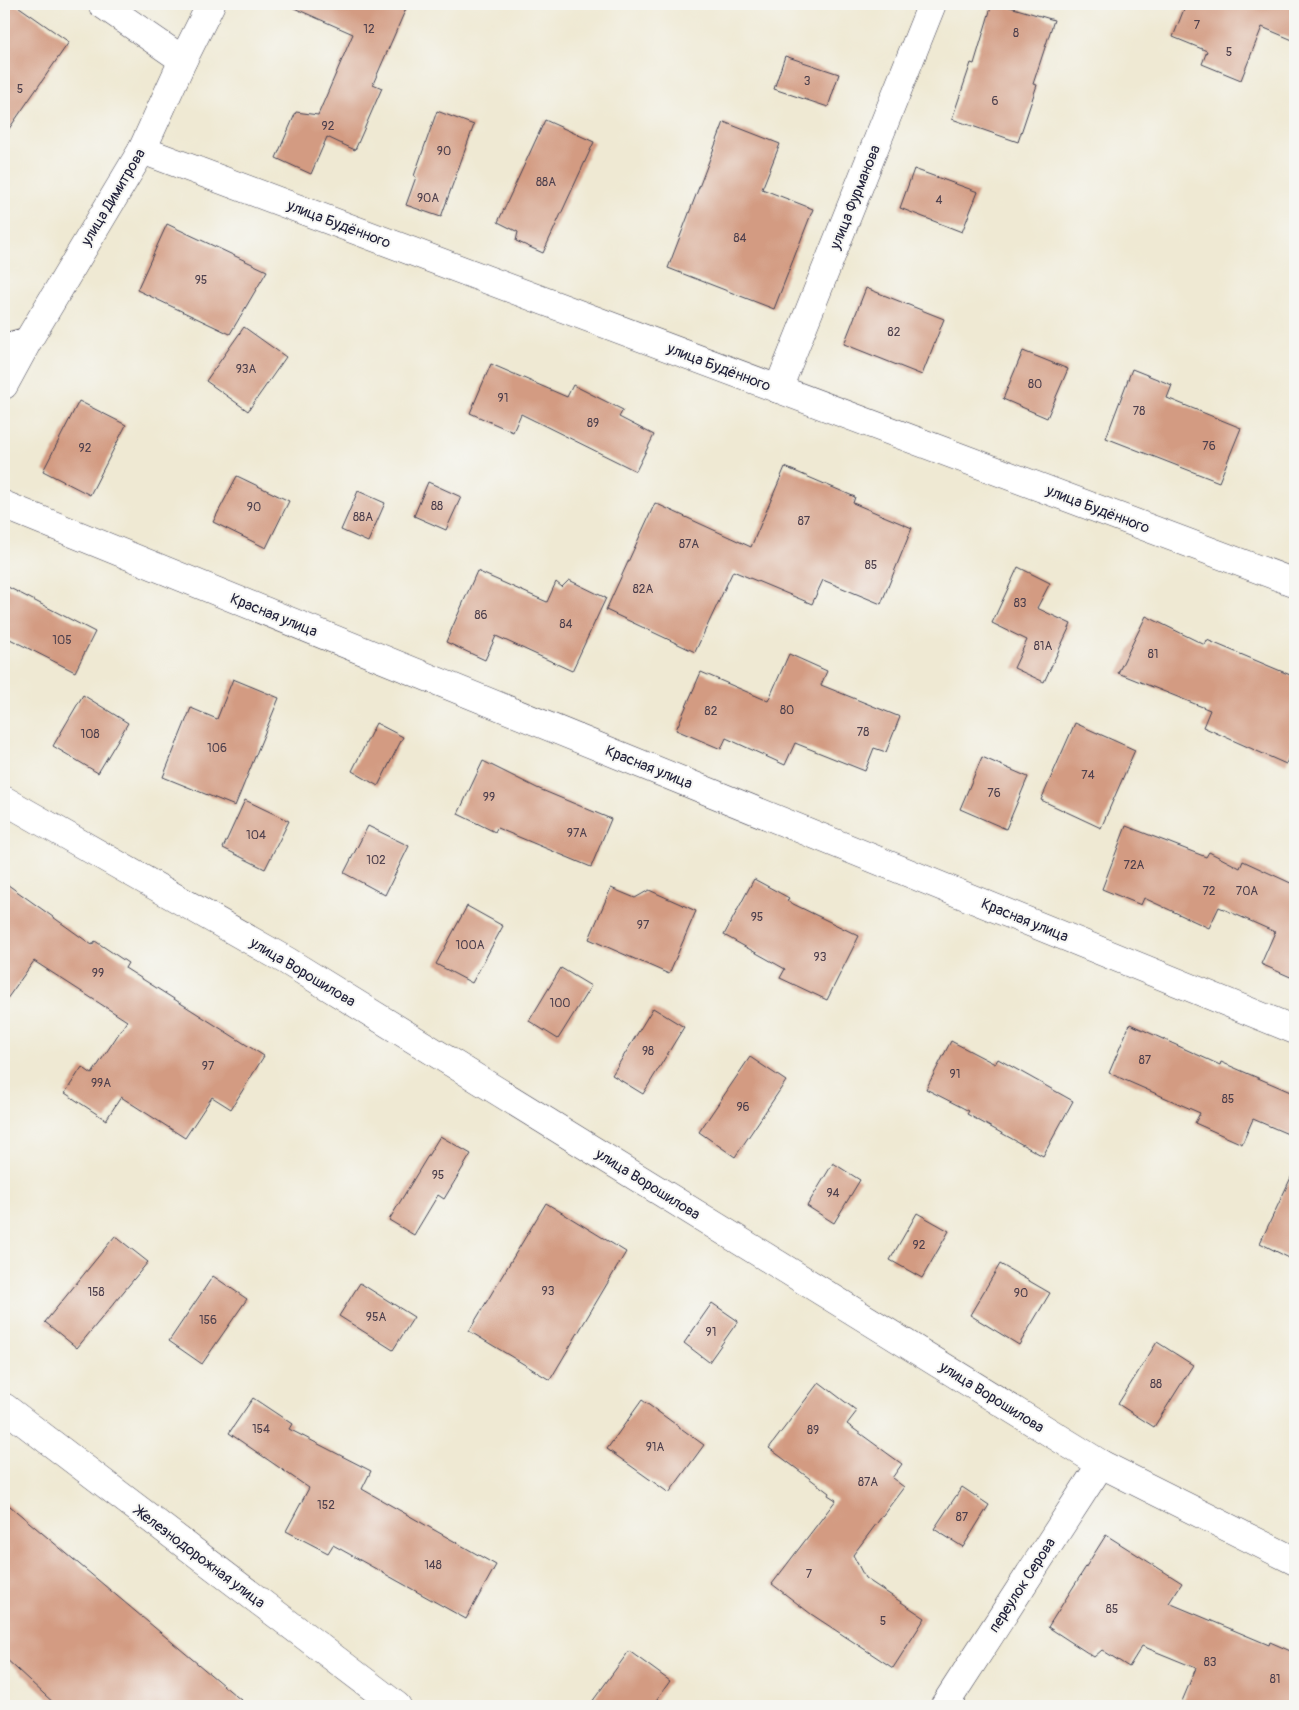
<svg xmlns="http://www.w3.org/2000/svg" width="1299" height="1710" font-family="Pangolin,sans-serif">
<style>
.building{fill:#d39b82}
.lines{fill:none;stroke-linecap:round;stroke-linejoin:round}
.service-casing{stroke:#414052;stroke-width:26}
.minor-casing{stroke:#414052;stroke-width:29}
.tertiary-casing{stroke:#414052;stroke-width:29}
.secondary-casing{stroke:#414052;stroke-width:29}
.service{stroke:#fff;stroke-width:24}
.minor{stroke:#fff;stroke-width:28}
.tertiary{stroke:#fff;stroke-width:28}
.secondary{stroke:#fff;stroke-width:28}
.labels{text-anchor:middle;stroke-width:4;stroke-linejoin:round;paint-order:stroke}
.number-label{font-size:12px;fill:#4e404d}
.street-label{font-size:15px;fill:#22223b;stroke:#f6f6f2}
</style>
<rect width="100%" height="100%" fill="#f6f6f2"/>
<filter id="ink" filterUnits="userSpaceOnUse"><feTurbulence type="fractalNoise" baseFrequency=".02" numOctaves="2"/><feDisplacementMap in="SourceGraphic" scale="10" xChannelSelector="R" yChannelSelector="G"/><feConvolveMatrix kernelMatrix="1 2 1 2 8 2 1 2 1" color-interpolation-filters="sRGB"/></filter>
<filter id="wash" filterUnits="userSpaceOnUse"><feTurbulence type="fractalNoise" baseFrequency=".0096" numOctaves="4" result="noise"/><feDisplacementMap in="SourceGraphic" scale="20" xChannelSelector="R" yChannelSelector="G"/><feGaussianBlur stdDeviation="1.12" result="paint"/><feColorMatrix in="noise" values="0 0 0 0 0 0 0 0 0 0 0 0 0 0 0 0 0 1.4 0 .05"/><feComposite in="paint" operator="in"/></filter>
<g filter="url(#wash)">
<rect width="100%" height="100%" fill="#efe9d3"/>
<g id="blocks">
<!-- building -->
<g class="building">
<path d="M4 4H15L69 42 4 136Z"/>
<path d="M285 4H408L373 84 382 88 355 150 327 137 311 174 276 158 296 112 318 115 353 34Z"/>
<path d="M992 4H1000L1054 20 1033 84 1037 85 1018 142 952 119 971 63 974 64Z"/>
<path d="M1186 4H1295V41L1262 27 1241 80 1202 64 1207 51 1173 37Z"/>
<path d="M785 56 839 74 828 107 774 89Z"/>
<path d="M437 111 474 125 441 217 406 205 416 177 414 176Z"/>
<path d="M545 120 594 142 543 253 516 241 518 232 498 222Z"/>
<path d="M724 122 780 144 762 189 813 209 774 309 668 268Z"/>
<path d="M914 169 978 192 962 232 900 208Z"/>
<path d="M167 224 267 271 230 334 137 290Z"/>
<path d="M866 288 944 319 922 375 844 344Z"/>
<path d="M244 327 286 357 248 411 206 381Z"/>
<path d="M1023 351 1068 369 1047 418 1003 399Z"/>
<path d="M491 364 567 397 573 385 623 410 619 417 654 435 636 471 521 414 513 432 470 413Z"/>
<path d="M1132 369 1172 385 1167 398 1241 428 1219 482 1106 438Z"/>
<path d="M79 401 126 425 90 495 43 471Z"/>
<path d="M785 467 855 497 853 503 912 528 881 604 823 580 812 604 733 571 695 652 606 610 655 503 751 547Z"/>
<path d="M237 476 289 501 266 548 213 522Z"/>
<path d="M428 482 461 497 446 530 414 516Z"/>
<path d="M358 491 385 503 368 542 341 530Z"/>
<path d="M1018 567 1050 583 1037 608 1071 624 1044 682 1014 668 1027 640 992 623Z"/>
<path d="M477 571 547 602 556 582 562 587 569 580 606 598 572 671 496 636 485 660 446 642Z"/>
<path d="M4 585 95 632 75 672 4 636Z"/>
<path d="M1146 616 1205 645 1207 640 1295 677V744L1286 764 1203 727 1210 710 1118 673Z"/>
<path d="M789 654 827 671 821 685 900 717 886 752 874 748 865 771 795 743 785 765 726 738 721 749 676 730 701 672 768 701Z"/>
<path d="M233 679 279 698 235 806 163 777 191 708 217 719Z"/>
<path d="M83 695 128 723 98 773 53 746Z"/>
<path d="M376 723 403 737 378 786 352 771Z"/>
<path d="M1075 723 1135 750 1101 828 1041 800Z"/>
<path d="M982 757 1028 777 1006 829 960 809Z"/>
<path d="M483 761 537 788 611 819 591 867 497 828 495 832 458 814Z"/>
<path d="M245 800 289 821 265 869 223 848Z"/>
<path d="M368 826 409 846 385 895 344 873Z"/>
<path d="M1126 826 1206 857 1209 852 1240 868 1243 861 1295 885V979L1261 964 1275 932 1219 907 1209 928 1144 898 1141 905 1102 889Z"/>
<path d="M754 879 789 898 787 901 859 936 827 1000 780 978 785 969 724 935Z"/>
<path d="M4 882 92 945 95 941 128 963 125 968 264 1056 231 1109 212 1097 185 1138 121 1097 106 1120 65 1093 82 1067 92 1074 127 1021 34 961 4 1003Z"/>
<path d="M611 888 635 898 649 890 696 911 669 974 589 939Z"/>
<path d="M467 906 503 926 472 983 436 964Z"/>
<path d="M561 968 591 986 558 1039 529 1021Z"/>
<path d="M653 1008 684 1027 643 1094 612 1075Z"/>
<path d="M1130 1024 1220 1065 1221 1062 1295 1094V1137L1253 1119 1242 1144 1195 1123 1200 1113 1109 1073Z"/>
<path d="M951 1041 995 1064 998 1059 1073 1101 1043 1156 967 1114 969 1111 926 1089Z"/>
<path d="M750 1057 786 1081 735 1157 699 1132Z"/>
<path d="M440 1136 471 1154 444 1199 438 1195 414 1235 389 1220Z"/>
<path d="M833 1163 860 1180 834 1223 807 1206Z"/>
<path d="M1295 1169V1261L1260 1243Z"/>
<path d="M546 1203 626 1252 550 1380 469 1331Z"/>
<path d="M917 1213 949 1231 922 1278 890 1260Z"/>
<path d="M115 1236 148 1262 77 1348 45 1322Z"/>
<path d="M1000 1264 1050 1293 1019 1345 970 1315Z"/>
<path d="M213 1276 247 1299 202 1364 169 1341Z"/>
<path d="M360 1283 414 1317 393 1350 339 1316Z"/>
<path d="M712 1303 738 1321 709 1362 684 1343Z"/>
<path d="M1157 1342 1193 1365 1154 1427 1118 1404Z"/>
<path d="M819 1382 857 1411 847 1424 902 1464 892 1478 904 1487 853 1555 865 1578 925 1618 893 1668 811 1614 772 1584 836 1500 828 1495 829 1493 769 1448Z"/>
<path d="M253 1398 292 1424 289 1429 371 1471 362 1489 496 1565 466 1619 333 1545 328 1553 286 1531 309 1488 229 1433Z"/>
<path d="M642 1400 704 1445 669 1493 607 1449Z"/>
<path d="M962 1487 989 1505 963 1547 934 1529Z"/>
<path d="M4 1501 248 1706H57L4 1657Z"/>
<path d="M1106 1535 1182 1583 1169 1603 1269 1645 1270 1642 1295 1653V1706H1180L1196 1668 1142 1646 1129 1667 1102 1650 1094 1657 1048 1627Z"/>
<path d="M629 1651 670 1681 652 1706H589Z"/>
</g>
</g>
</g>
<g filter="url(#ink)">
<use href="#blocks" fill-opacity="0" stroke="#414052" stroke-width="1"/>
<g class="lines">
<defs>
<path id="service" d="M4 346 29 339"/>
<g id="minor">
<path d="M102 4 183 60"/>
<path d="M778 389 932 4"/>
<path d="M4 505 1295 1030"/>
<path d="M944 1706 1101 1464"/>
</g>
<g id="tertiary">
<path d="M142 150 1295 583"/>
<path d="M4 800 287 961 1101 1464 1295 1561"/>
</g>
<g id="secondary">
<path d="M4 385 29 339 142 150 183 60 211 4"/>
<path d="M4 1407 397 1706"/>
</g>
</defs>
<!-- service casing -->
<use href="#service" class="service-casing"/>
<!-- minor casing -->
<use href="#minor" class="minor-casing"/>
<!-- tertiary casing -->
<use href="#tertiary" class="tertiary-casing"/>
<!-- secondary casing -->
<use href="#secondary" class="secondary-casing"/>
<!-- service -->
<use href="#service" class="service"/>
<!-- minor -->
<use href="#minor" class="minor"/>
<!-- tertiary -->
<use href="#tertiary" class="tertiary"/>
<!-- secondary -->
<use href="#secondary" class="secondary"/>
</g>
</g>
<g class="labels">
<!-- number labels -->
<g class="number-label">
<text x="1197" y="29">7</text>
<text x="369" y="33">12</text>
<text x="1016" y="37">8</text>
<text x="1229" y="56">5</text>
<text x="807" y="85">3</text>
<text x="20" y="93">5</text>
<text x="995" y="105">6</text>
<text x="328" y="130">92</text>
<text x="444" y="155">90</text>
<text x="546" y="186">88А</text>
<text x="428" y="202">90А</text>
<text x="939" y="204">4</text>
<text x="740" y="242">84</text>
<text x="201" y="284">95</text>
<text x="894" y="336">82</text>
<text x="246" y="373">93А</text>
<text x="1035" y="388">80</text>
<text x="503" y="402">91</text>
<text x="1139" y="415">78</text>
<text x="593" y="427">89</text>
<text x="1209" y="450">76</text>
<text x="85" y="452">92</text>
<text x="437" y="510">88</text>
<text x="254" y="511">90</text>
<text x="363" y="521">88А</text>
<text x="804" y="525">87</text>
<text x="689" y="548">87А</text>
<text x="871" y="569">85</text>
<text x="643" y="593">82А</text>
<text x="1020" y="607">83</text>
<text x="481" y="619">86</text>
<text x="566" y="628">84</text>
<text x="62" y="644">105</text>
<text x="1043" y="650">81А</text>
<text x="1153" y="658">81</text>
<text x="787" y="714">80</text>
<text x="711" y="715">82</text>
<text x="863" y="736">78</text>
<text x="90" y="738">108</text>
<text x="217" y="752">106</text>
<text x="1088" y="779">74</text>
<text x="994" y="797">76</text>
<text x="489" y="801">99</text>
<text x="577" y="837">97А</text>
<text x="256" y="839">104</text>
<text x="376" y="864">102</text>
<text x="1134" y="869">72А</text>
<text x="1209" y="895">72</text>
<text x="1247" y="895">70А</text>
<text x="757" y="921">95</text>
<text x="643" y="929">97</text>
<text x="470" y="949">100А</text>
<text x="820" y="961">93</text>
<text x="98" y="977">99</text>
<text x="560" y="1007">100</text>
<text x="648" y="1055">98</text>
<text x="1145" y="1064">87</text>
<text x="208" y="1070">97</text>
<text x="955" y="1078">91</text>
<text x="101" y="1087">99А</text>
<text x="1228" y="1103">85</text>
<text x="743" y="1111">96</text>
<text x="438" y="1179">95</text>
<text x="833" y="1197">94</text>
<text x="919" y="1249">92</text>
<text x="548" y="1295">93</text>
<text x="96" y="1296">158</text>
<text x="1021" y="1297">90</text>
<text x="376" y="1321">95А</text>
<text x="208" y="1324">156</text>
<text x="711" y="1336">91</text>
<text x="1156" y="1388">88</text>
<text x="261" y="1433">154</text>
<text x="813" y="1434">89</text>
<text x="655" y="1451">91А</text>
<text x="868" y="1486">87А</text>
<text x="326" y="1509">152</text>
<text x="962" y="1521">87</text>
<text x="433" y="1569">148</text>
<text x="809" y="1578">7</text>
<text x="1112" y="1613">85</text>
<text x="883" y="1625">5</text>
<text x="1210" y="1666">83</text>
<text x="1275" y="1683">81</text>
</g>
<!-- street labels -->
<g class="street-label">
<text transform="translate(113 197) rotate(-59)" y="5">улица Димитрова</text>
<text transform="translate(855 197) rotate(-68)" y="5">улица Фурманова</text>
<text transform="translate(339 224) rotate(21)" y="5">улица Будённого</text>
<text transform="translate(719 367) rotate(21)" y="5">улица Будённого</text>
<text transform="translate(1098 509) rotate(21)" y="5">улица Будённого</text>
<text transform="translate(274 615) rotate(22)" y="5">Красная улица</text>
<text transform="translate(649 767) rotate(22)" y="5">Красная улица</text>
<text transform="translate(1025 920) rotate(22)" y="5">Красная улица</text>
<text transform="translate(303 972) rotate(31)" y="5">улица Ворошилова</text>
<text transform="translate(648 1184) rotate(32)" y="5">улица Ворошилова</text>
<text transform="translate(992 1397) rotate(32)" y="5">улица Ворошилова</text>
<text transform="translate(200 1557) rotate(37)" y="5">Железнодорожная улица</text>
<text transform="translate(1022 1585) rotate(-57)" y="5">переулок Серова</text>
</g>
</g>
<!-- margin -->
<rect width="1299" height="1710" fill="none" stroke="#f6f6f2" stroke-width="20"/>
</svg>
